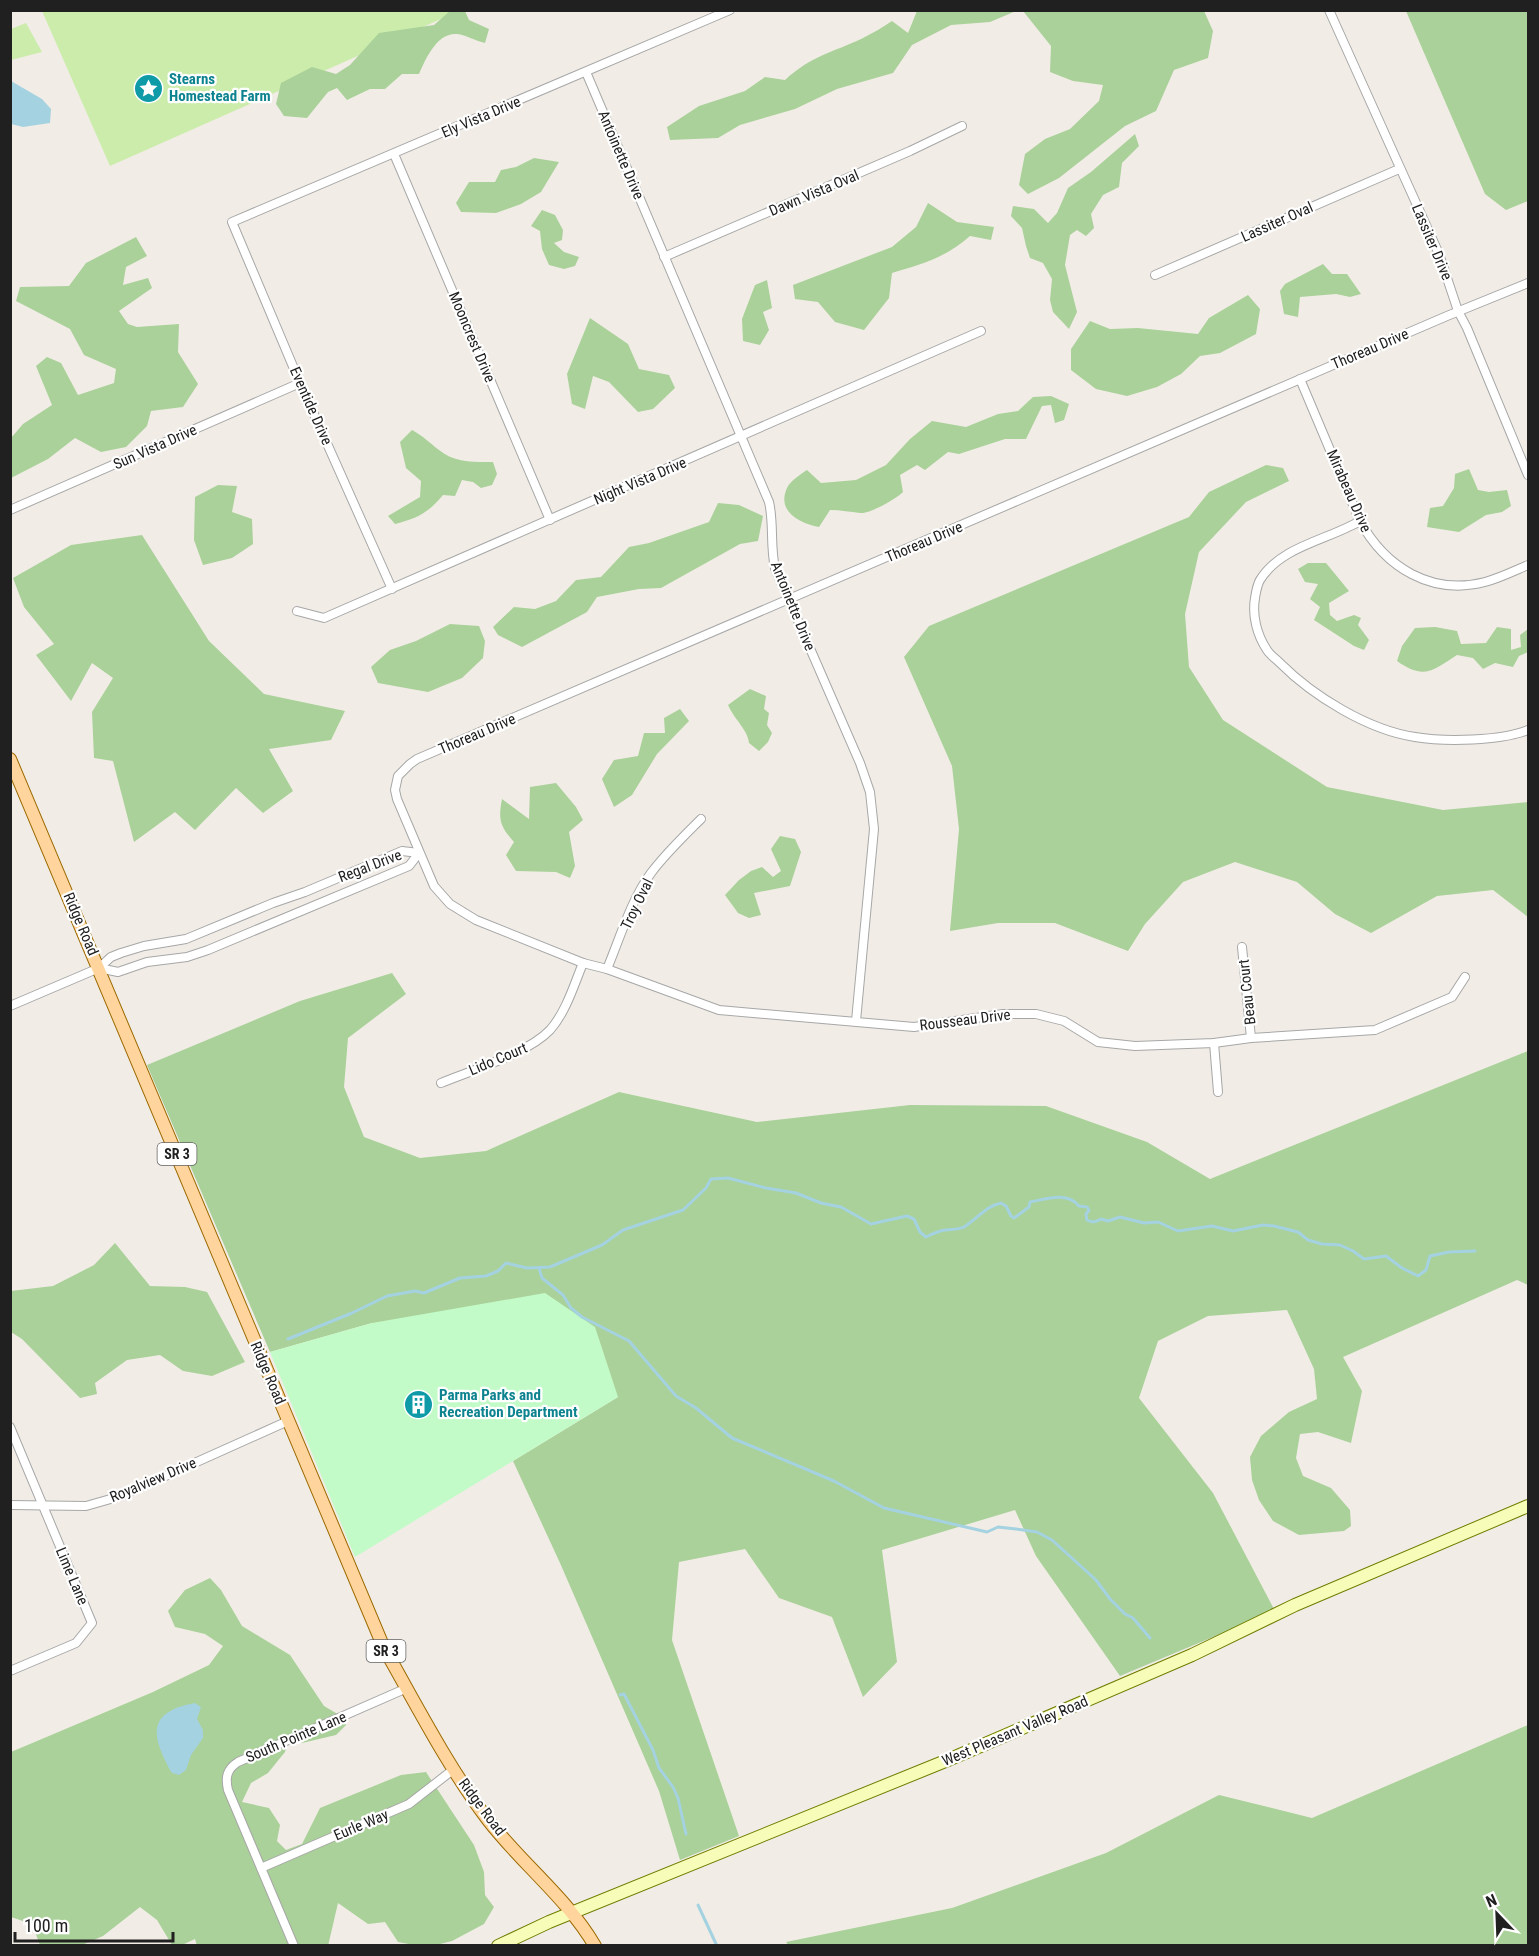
<svg xmlns="http://www.w3.org/2000/svg" width="1539" height="1956" font-family="'Roboto Condensed',sans-serif">
<style>
.grass{fill:#cbecab}
.forest{fill:#aad199}
.park{fill:#c2fbc7}
.water{fill:#a5d2e0}
.lines{fill:none;stroke-linecap:round;stroke-linejoin:round}
.stream{stroke:#a5d2e0;stroke-width:3}
.street-casing{stroke:#a7a7a7;stroke-width:10}
.secondary-casing{stroke:#6f7d01;stroke-width:14}
.primary-casing{stroke:#9c6900;stroke-width:14}
.street{stroke:#fff;stroke-width:8}
.secondary{stroke:#f8fcb9;stroke-width:12}
.primary{stroke:#ffd59d;stroke-width:12}
.labels{text-anchor:middle;stroke-width:4.5;stroke-linejoin:round;paint-order:stroke}
.shield{fill:#fff;stroke:#636363;stroke-width:1.5}
.shield-label{font-size:14px;font-weight:bold;fill:#202020}
.culture-label{font-size:15px;font-weight:bold;fill:#0d838f;stroke:#fff;text-anchor:start}
.street-label{font-size:15px;fill:#202020;stroke:#fff}
</style>
<rect width="100%" height="100%" fill="#f1ede6"/>
<!-- grass -->
<g class="grass">
<path d="M42 11H459L110 166Z"/>
<path d="M26 23 42 52 11 60V29Z"/>
</g>
<!-- forest -->
<g class="forest">
<path d="M450 11H465L469 20 489 29 485 43C476 41 466 35 457 34 437 32 425 60 419 74H402L385 89H370L347 100 337 88 328 92 307 118 284 116 276 104 281 83 312 67 336 74 350 65 379 33 434 25Z"/>
<path d="M917 11H1016L990 22 951 25 912 45 893 73 837 89 795 109 740 125 718 138 670 140 667 127 699 106 745 91 765 77 785 80C812 55 832 53 863 38 873 33 883 27 892 21L908 33Z"/>
<path d="M1023 11H1204L1213 31 1208 58 1174 70 1156 111 1125 126 1059 178 1028 194 1019 185 1025 154 1045 139 1070 129 1099 101 1103 85 1073 81 1050 72 1051 46Z"/>
<path d="M1406 11H1528V201L1506 210 1485 194Z"/>
<path d="M1135 134 1139 146 1122 163 1119 187 1103 195 1091 214 1094 228 1086 236 1077 230 1070 235 1065 265 1077 312 1069 329 1053 312 1050 300 1052 279 1043 263 1030 258 1026 246 1022 228 1011 216 1013 206 1034 209 1048 223 1057 213 1068 188 1091 172Z"/>
<path d="M534 158 559 162 541 192 521 204 496 213 461 212 456 203 469 182H495L501 170 516 167Z"/>
<path d="M928 203 957 222 994 227 991 240 970 236C947 257 922 264 892 273L889 298 864 330 835 322 818 302 795 299 793 285 892 247 916 227Z"/>
<path d="M542 210 555 215 563 230 562 240 554 243 564 252 579 257 575 266 564 269 549 265 542 249 540 231 531 226Z"/>
<path d="M136 237 147 256 126 267 123 285 148 278 152 288 119 311 128 324 137 327 179 324 178 352 198 384 183 407 151 411 147 426 126 447 101 452 75 438 48 459 11 478V438L23 424 52 405 36 366 47 357 61 363 78 395 114 383 116 369 84 355 70 329 16 301 20 287 69 286 86 263Z"/>
<path d="M1323 264 1332 274H1347L1361 294 1350 297 1336 294 1300 297 1298 317 1284 314 1280 291 1285 284Z"/>
<path d="M767 280 772 308 763 312 769 330 760 345 743 341 742 319 755 285Z"/>
<path d="M1248 295 1260 309 1256 334 1220 353 1200 356 1181 374 1157 387 1127 396 1096 389 1071 370V349L1090 321 1110 329 1138 328 1198 334 1209 318Z"/>
<path d="M590 318 628 344 639 369 669 375 675 388 653 409 638 412 609 382 593 376 585 409 572 404 567 374Z"/>
<path d="M1051 396 1069 404 1064 420 1055 423 1051 405 1042 406 1026 439H1005L959 454 948 452 925 470 917 465 900 475 903 492C896 499 870 514 860 513 850 512 841 510 830 510L819 527C799 523 775 511 788 486 792 480 801 474 807 470L821 483 856 480 886 465 910 439 932 421 966 427 998 414 1018 411 1033 397Z"/>
<path d="M412 430C423 436 430 443 439 450 455 463 474 462 493 462L497 474 492 485 481 488 473 482 462 480 455 496 443 495C428 513 418 518 395 524L388 516 420 497 421 481 406 468 400 442Z"/>
<path d="M1266 465 1283 468 1289 481 1246 502 1199 552 1185 614 1189 667 1223 720 1327 787 1443 810 1528 802V917L1493 890 1437 896 1371 933 1335 914 1297 882 1235 862 1183 882 1145 924 1128 951 1055 923H998L950 931 959 829 952 766 904 657 929 626 1189 517 1209 492Z"/>
<path d="M1469 469 1478 490 1489 492 1507 490 1511 506 1502 512 1486 515 1459 532 1427 527 1430 508 1443 506 1454 488 1455 474Z"/>
<path d="M218 485 237 486 232 512 252 519 253 544 232 558 203 565 194 540 195 497Z"/>
<path d="M718 503 739 505 763 516 758 541 740 544 661 588 639 589 597 597 587 612 522 647 498 635 493 627 514 607 535 609 556 601 576 580 601 577 629 547 649 543 709 522Z"/>
<path d="M142 535 209 641 264 694 345 711 331 740 269 749 293 791 263 813 236 788 195 830 175 812 134 842 113 761 94 758 92 712 113 678 92 663 71 701 36 655 54 644 24 607 13 578 71 545Z"/>
<path d="M1308 563H1326L1349 591 1329 603 1330 615 1337 621 1354 615 1361 618 1358 625 1369 640 1364 650 1354 646 1314 620 1320 607 1310 599 1318 584 1305 582 1298 569Z"/>
<path d="M450 624 479 626 485 641 483 658 462 678 428 692 378 683 371 667 390 650 416 641Z"/>
<path d="M1435 627 1457 631 1461 644 1486 643 1497 627 1511 629V650L1521 647 1520 635 1528 629V652L1519 656 1513 667 1495 663 1483 669 1473 658 1457 655C1432 671 1424 680 1397 661L1402 646 1415 628Z"/>
<path d="M750 689 766 696 764 709 769 713 767 725 772 733 768 742 759 751 749 743C748 730 734 719 728 705Z"/>
<path d="M680 709 689 721 657 754 632 795 614 807 602 779 614 760 638 756 644 733H665L664 718Z"/>
<path d="M556 783 576 807 583 820 569 832 575 866 570 878 556 872 516 871 506 855 514 842C500 826 498 820 502 799L529 819 530 787Z"/>
<path d="M780 836 795 839 801 852 790 886 754 893 761 915 749 918 738 913 725 895 739 880 751 871 762 867 773 877 781 871 771 849Z"/>
<path d="M392 973 406 994 348 1038 344 1087 364 1137 420 1158 486 1151 619 1092 757 1122 910 1105 1046 1106 1147 1142 1210 1179 1528 1051V1285L1517 1280 1343 1357 1362 1391 1351 1443 1318 1432 1300 1434 1296 1458 1303 1476 1331 1488 1350 1510 1351 1526 1344 1531 1299 1535 1273 1521 1259 1500 1252 1480 1250 1457 1261 1436 1289 1412 1317 1399 1314 1369 1287 1310 1208 1316 1158 1341 1139 1398 1213 1493 1275 1611 1120 1676 1036 1556 1015 1510 882 1550 897 1662 863 1697 832 1617 779 1598 745 1549 679 1562 672 1640 739 1836 680 1860 659 1791 560 1563 513 1461 618 1397 372 1323 270 1352 147 1065 300 1001Z"/>
<path d="M115 1243 150 1286 185 1287 207 1292 245 1362 212 1376 183 1371 160 1355 127 1360 95 1383 97 1394 80 1398 22 1339 11 1332V1291L53 1286 94 1265Z"/>
<path d="M210 1578 221 1590 242 1626 290 1655 324 1706 341 1716 346 1725 336 1735 302 1743 288 1739 285 1752 268 1773 251 1783 242 1802 269 1808 280 1825 277 1841 286 1850 302 1844 320 1808 401 1775 426 1772 474 1845 484 1872 485 1895 494 1907 484 1924 452 1941 432 1946 414 1945 398 1942 385 1922 368 1924 338 1903 328 1946H197L195 1939 182 1945H172L157 1920 140 1907 103 1936 82 1945H40L32 1924 11 1917V1752L153 1692 209 1665 223 1646 205 1634 175 1627 168 1611 185 1590Z"/>
<path d="M1528 1725V1945L789 1946 786 1942 952 1908 1106 1853 1219 1795 1312 1818Z"/>
</g>
<!-- park -->
<path class="park" d="M545 1293 595 1327 618 1397 355 1557 270 1352 372 1323Z"/>
<!-- water -->
<g class="water">
<path d="M11 81 42 99 51 109 50 123 23 127 11 124Z"/>
<path d="M195 1703 201 1707 197 1719 203 1730V1738L191 1755 186 1770 179 1775 172 1773C152 1737 145 1712 195 1703Z"/>
</g>
<g class="lines">
<!-- stream -->
<g class="stream">
<path d="M539 1268 542 1278 563 1295 571 1308 582 1317 629 1341 676 1396 696 1408 732 1438 834 1481 884 1508 987 1532 998 1527 1016 1529 1037 1532 1052 1540 1096 1580 1110 1599 1125 1614 1133 1618 1150 1638"/>
<path d="M288 1339 352 1313 387 1296 415 1291 424 1293 460 1278 486 1276 498 1271 506 1263 527 1268 550 1267 602 1245 623 1230 683 1210 706 1188 711 1179 728 1178 766 1188 796 1193 821 1203 841 1207 871 1224 907 1216 914 1219 920 1232 926 1237C932 1234 938 1231 945 1230 951 1229 958 1230 964 1227 977 1219 986 1206 1001 1203L1006 1206 1011 1216 1014 1218 1029 1207 1030 1202C1046 1199 1067 1191 1079 1206L1087 1207 1089 1210 1086 1214 1087 1220C1093 1223 1096 1222 1101 1219L1108 1221 1120 1217 1144 1223 1158 1222 1178 1231 1212 1226 1233 1231 1263 1225 1274 1226 1298 1232 1308 1240 1322 1244 1340 1245 1353 1251 1364 1259 1386 1256 1402 1268 1418 1276 1426 1270 1430 1256 1449 1252 1475 1251"/>
<path d="M620 1695 624 1694 653 1750 659 1768 673 1787 678 1798 686 1834"/>
<path d="M698 1905 717 1946"/>
</g>
<defs>
<g id="street">
<path d="M1329 10 1439 254 1458 311 1467 328 1528 475"/>
<path d="M586 72 769 502C774 523 770 546 775 568L860 763 870 792 874 829 856 1021"/>
<path d="M394 154 550 520"/>
<path d="M664 257 910 151 962 126"/>
<path d="M1155 275 1399 169"/>
<path d="M1300 379 1360 521C1385 567 1431 596 1485 582 1500 578 1514 571 1528 565"/>
<path d="M10 510 300 383"/>
<path d="M1360 521C1328 540 1281 546 1260 580 1257 585 1256 592 1255 598 1252 616 1257 635 1267 650 1270 655 1276 659 1280 663 1313 696 1368 730 1415 737 1445 742 1501 741 1528 730"/>
<path d="M392 589 300 383 232 222 730 10"/>
<path d="M297 611 324 618 981 331"/>
<path d="M1242 947 1251 1038"/>
<path d="M99 968 118 972 147 962 187 957 208 950 409 866 419 853"/>
<path d="M607 969C620 938 631 900 651 873 666 853 684 836 701 819"/>
<path d="M1465 977 1452 997 1375 1030 1251 1038 1214 1043 1135 1046 1098 1042 1064 1021 1036 1014H1003L914 1027 719 1010 607 969 583 963 476 920 450 904 434 886 397 799 395 790 398 776 410 764 417 759 1447 316 1528 283"/>
<path d="M10 1006 99 968 111 957 121 953 144 946 186 939 273 903 305 892 402 851 419 853"/>
<path d="M1214 1043 1218 1092"/>
<path d="M441 1083C472 1070 527 1054 550 1030 566 1012 574 985 583 963"/>
<path d="M10 1427 92 1623 76 1643 10 1671"/>
<path d="M10 1505 86 1506 121 1496 288 1421"/>
<path d="M261 1868 409 1804 454 1769"/>
<path d="M294 1946 228 1790C225 1777 227 1769 238 1762L407 1688"/>
</g>
<path id="secondary" d="M498 1946 549 1922 948 1760 1192 1655 1295 1605 1528 1506"/>
<path id="primary" d="M10 759 384 1648C417 1706 448 1767 488 1820 522 1864 567 1898 595 1946"/>
</defs>
<!-- street casing -->
<use href="#street" class="street-casing"/>
<!-- secondary casing -->
<use href="#secondary" class="secondary-casing"/>
<!-- primary casing -->
<use href="#primary" class="primary-casing"/>
<!-- street -->
<use href="#street" class="street"/>
<!-- secondary -->
<use href="#secondary" class="secondary"/>
<!-- primary -->
<use href="#primary" class="primary"/>
</g>
<!-- icons -->
<defs>
<symbol id="sight-disc" viewBox="-11 -11 22 22"><circle r="9.5" fill="#0f9aa8" stroke="#fff"/><path d="M0-6L1.8-2.2L6-1.7L2.9 1.2L3.7 5.4L0 3.3L-3.7 5.4L-2.9 1.2L-6-1.7L-1.8-2.2Z" fill="#fff"/></symbol>
<symbol id="building-disc" viewBox="-11 -11 22 22"><circle r="9.5" fill="#0f9aa8" stroke="#fff"/><path d="M-4-6H4V6H1V3H-1V6H-4ZM-2.5-4.3h1.7v1.8h-1.7ZM.8-4.3h1.7v1.8H.8ZM-2.5-1h1.7V.8h-1.7ZM.8-1h1.7V.8H.8Z" fill="#fff"/></symbol>
</defs>
<g fill-rule="evenodd">
<use href="#sight-disc" x="132" y="72" width="33" height="33"/>
<use href="#building-disc" x="402" y="1388" width="33" height="33"/>
</g>
<g class="labels">
<!-- shield labels -->
<g class="shield">
<rect x="157.5" y="1143" width="39" height="22" rx="4.5"/>
<rect x="366.5" y="1640" width="39" height="22" rx="4.5"/>
</g>
<g class="shield-label">
<text x="177" y="1159">SR 3</text>
<text x="386" y="1656">SR 3</text>
</g>
<!-- culture labels -->
<g class="culture-label">
<text x="169" y="84">Stearns<tspan x="169" dy="17">Homestead Farm</tspan></text>
<text x="439" y="1400">Parma Parks and<tspan x="439" dy="17">Recreation Department</tspan></text>
</g>
<!-- street labels -->
<g class="street-label">
<text transform="translate(481 117) rotate(-23)" y="5">Ely Vista Drive</text>
<text transform="translate(621 155) rotate(67)" y="5">Antoinette Drive</text>
<text transform="translate(814 193) rotate(-23)" y="5">Dawn Vista Oval</text>
<text transform="translate(1277 222) rotate(-24)" y="5">Lassiter Oval</text>
<text transform="translate(1432 242) rotate(67)" y="5">Lassiter Drive</text>
<text transform="translate(472 337) rotate(67)" y="5">Mooncrest Drive</text>
<text transform="translate(1370 349) rotate(-23)" y="5">Thoreau Drive</text>
<text transform="translate(311 406) rotate(66)" y="5">Eventide Drive</text>
<text transform="translate(155 447) rotate(-24)" y="5">Sun Vista Drive</text>
<text transform="translate(640 481) rotate(-23)" y="5">Night Vista Drive</text>
<text transform="translate(1349 491) rotate(66)" y="5">Mirabeau Drive</text>
<text transform="translate(924 542) rotate(-23)" y="5">Thoreau Drive</text>
<text transform="translate(793 606) rotate(68)" y="5">Antoinette Drive</text>
<text transform="translate(477 734) rotate(-23)" y="5">Thoreau Drive</text>
<text transform="translate(370 866) rotate(-21)" y="5">Regal Drive</text>
<text transform="translate(637 904) rotate(-64)" y="5">Troy Oval</text>
<text transform="translate(81 924) rotate(67)" y="5">Ridge Road</text>
<text transform="translate(1247 992) rotate(-96)" y="5">Beau Court</text>
<text transform="translate(965 1020) rotate(-7)" y="5">Rousseau Drive</text>
<text transform="translate(498 1059) rotate(-23)" y="5">Lido Court</text>
<text transform="translate(268 1373) rotate(67)" y="5">Ridge Road</text>
<text transform="translate(153 1480) rotate(-23)" y="5">Royalview Drive</text>
<text transform="translate(72 1576) rotate(67)" y="5">Lime Lane</text>
<text transform="translate(1015 1731) rotate(-23)" y="5">West Pleasant Valley Road</text>
<text transform="translate(296 1737) rotate(-23)" y="5">South Pointe Lane</text>
<text transform="translate(482 1807) rotate(53)" y="5">Ridge Road</text>
<text transform="translate(361 1825) rotate(-23)" y="5">Eurle Way</text>
</g>
</g>
<!-- border -->
<rect width="1539" height="1956" fill="none" stroke="#202020" stroke-width="24"/>
<!-- north arrow -->
<g transform="translate(1497 1914) rotate(337)" stroke="#ffffff" stroke-width="4.5" paint-order="stroke">
<path d="M0-4.5L10 22L0 15L-10 22Z" fill="#202020"/>
<text y="-9" font-size="16" font-weight="bold" text-anchor="middle" fill="#202020">N</text>
</g>
<!-- scale -->
<path d="M15 1932v9h158v-9" fill="none" stroke="#202020" stroke-width="3"/>
<text x="24" y="1932" font-size="18" fill="#202020" stroke="#ffffff" stroke-width="4.5" paint-order="stroke">100 m</text>
</svg>
